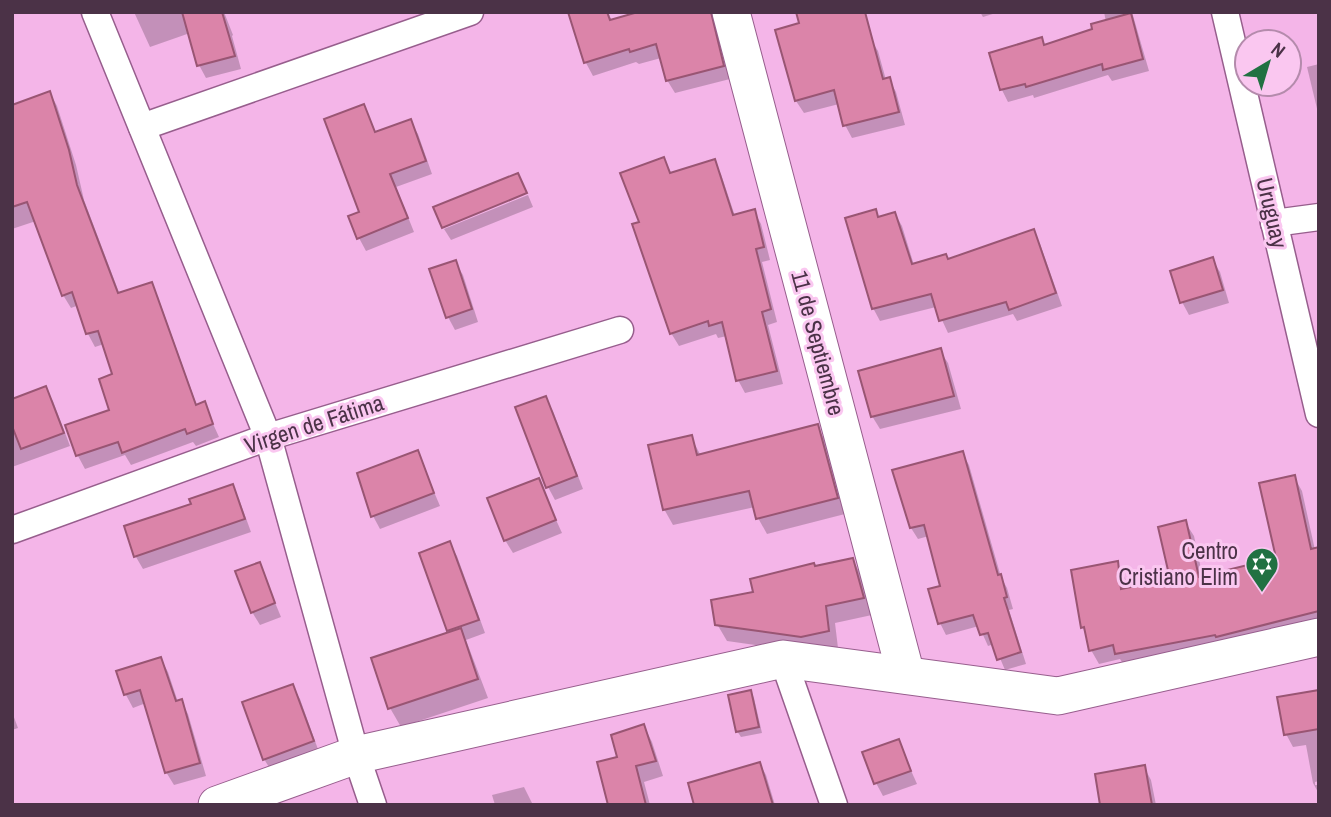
<svg xmlns="http://www.w3.org/2000/svg" width="1331" height="817" font-family="'Archivo Narrow',sans-serif">
<style>
.shadow{fill:#0003}
.building{fill:#db84a9;stroke:#995573;stroke-width:2}
.lines{fill:none;stroke-linecap:round;stroke-linejoin:round}
.street-casing{stroke:#975e8d;stroke-width:29}
.secondary-casing{stroke:#975e8d;stroke-width:39}
.street{stroke:#fff;stroke-width:26}
.secondary{stroke:#fff;stroke-width:37}
.labels{text-anchor:middle;stroke-width:6;stroke-linejoin:round;paint-order:stroke}
.street-label{font-size:23px;fill:#4b3247;stroke:#fac7f0}
.poi-label{font-size:23px;fill:#4b3247;stroke:#fac7f0;text-anchor:end}
</style>
<rect width="100%" height="100%" fill="#f4b5e8"/>
<!-- shadow -->
<g class="shadow">
<path d="M134 12H224L233 35 232 36 241 69 206 78 199 65 190 33 150 47Z"/>
<path d="M576 12H608L612 21 645 12H716L717 32 730 79 675 93 667 80 661 58 639 64 636 62 593 76 586 63 570 14Z"/>
<path d="M980 12H999L983 17Z"/>
<path d="M1104 12H1132L1149 71 1112 81 1108 75 1034 98 1033 95 1008 102 1002 90 991 54 1041 39 1046 46 1094 30 1106 22Z"/>
<path d="M870 38 878 51 886 80 889 79 896 92 905 125 852 138 845 125 839 104 804 113 796 101Z"/>
<path d="M1319 64V117L1307 67Z"/>
<path d="M50 93 57 106 76 165 84 200 120 295 151 284 158 297 197 406 204 404 219 437 196 446 193 442 131 465 125 455 85 469 78 456 67 426 111 411 114 375 104 344 95 347 88 334 79 305 71 308 63 295 36 221 12 229V106Z"/>
<path d="M363 106 376 133 410 122 418 134 432 174 396 187 414 232 366 251 359 238 361 213Z"/>
<path d="M664 159 672 174 714 161 721 174 735 216 754 211 761 224 770 260 762 262 777 322 768 325 783 384 745 393 738 380 727 336 718 338 716 334 679 346 671 333 642 223Z"/>
<path d="M528 195 533 207 451 240 444 229Z"/>
<path d="M875 211 879 218 895 214 902 226 914 265 948 261 1033 232 1040 244 1062 306 1017 321 1013 314 948 333 936 307 880 321 873 308Z"/>
<path d="M1212 259 1220 272 1229 303 1189 315 1182 302Z"/>
<path d="M455 262 463 275 478 322 455 330 448 317Z"/>
<path d="M940 351 948 363 961 409 880 429 872 416Z"/>
<path d="M45 388 53 401 70 446 12 467V401Z"/>
<path d="M545 398 553 411 583 489 555 500 548 487Z"/>
<path d="M817 426 826 442 845 514 767 534 758 518 755 507 673 525 664 509 691 437 701 456Z"/>
<path d="M417 452 440 506 380 529 373 516Z"/>
<path d="M962 453 969 465 1001 577 1007 588 1013 609 1009 610 1026 664 1005 670 994 644 988 646 979 626 946 635 940 623 942 587 929 536 918 539 911 528 895 471Z"/>
<path d="M1294 477 1302 491 1315 550 1319 554V627L1125 667 1120 659 1099 664 1091 650 1083 627 1117 563 1125 578 1127 589 1172 580 1185 522 1194 536 1203 578 1278 559Z"/>
<path d="M538 480 562 533 513 553 505 540Z"/>
<path d="M232 486 239 499 251 532 143 569 136 557 126 527 193 505Z"/>
<path d="M449 543 457 556 485 633 466 640 488 698 401 727 390 708 450 633 421 554Z"/>
<path d="M853 560 862 577 872 615 835 623 838 648 811 653 727 641 717 624 755 593 815 568Z"/>
<path d="M259 564 281 617 260 625 252 612Z"/>
<path d="M161 659 168 672 178 702 181 701 188 714 206 776 174 785 166 772 146 703 133 708 126 695 119 672Z"/>
<path d="M292 686 300 699 320 755 272 772 264 759Z"/>
<path d="M751 692 754 698 762 733 741 737 737 731Z"/>
<path d="M1319 692V781L1315 782V785H1319V794L1313 783 1306 745 1293 747 1286 734Z"/>
<path d="M12 712 18 728 12 730Z"/>
<path d="M644 726 652 742 663 776 644 782 650 805H610L619 758Z"/>
<path d="M898 741 917 784 883 796 876 783Z"/>
<path d="M760 764 766 775 775 805H696Z"/>
<path d="M1144 767 1151 780 1156 805H1102Z"/>
<path d="M524 787 533 805H495L492 795Z"/>
</g>
<!-- building -->
<g class="building">
<path d="M182 12H222L235 56 197 66Z"/>
<path d="M568 12H607L610 20 638 12H711L724 66 666 81 656 44 630 52 629 49 584 63Z"/>
<path d="M796 12H865L883 79 890 77 899 112 843 126 834 90 795 101 775 30 799 23Z"/>
<path d="M1131 13 1143 59 1103 70 1102 64 1026 87 1025 84 1000 90 989 53 1042 37 1044 45 1092 29 1091 24Z"/>
<path d="M50 91 69 150 77 185 118 293 152 282 196 405 205 401 213 424 187 434 185 429 122 453 118 442 76 456 65 425 109 410 99 379 112 374 98 331 86 334 72 292 62 296 27 202 12 207V105Z"/>
<path d="M364 104 375 132 411 119 426 161 390 174 408 218 357 239 348 216 359 212 324 119Z"/>
<path d="M664 157 670 173 715 159 733 215 755 209 764 247 756 249 771 309 762 312 777 371 736 381 722 322 709 326 708 321 670 334 632 224 639 222 620 173Z"/>
<path d="M518 173 527 193 442 228 433 207Z"/>
<path d="M876 209 878 217 895 212 912 264 946 254 948 259 1034 229 1056 293 1009 310 1006 302 939 321 931 294 872 309 845 218Z"/>
<path d="M1213 257 1223 290 1180 303 1170 271Z"/>
<path d="M456 260 472 309 446 318 429 269Z"/>
<path d="M941 348 954 396 871 417 858 371Z"/>
<path d="M46 386 64 433 21 449 12 426V399Z"/>
<path d="M546 396 577 476 546 488 515 407Z"/>
<path d="M818 424 838 498 756 519 749 491 663 510 648 445 692 435 697 455Z"/>
<path d="M418 450 434 493 371 517 357 473Z"/>
<path d="M963 451 998 575 1001 574 1007 597 1004 598 1021 652 997 660 988 633 980 635 973 615 938 624 928 589 940 586 924 525 910 528 892 470Z"/>
<path d="M1295 475 1311 549 1319 547V611L1216 637 1215 635 1115 654 1113 645 1089 651 1084 627 1081 628 1071 570 1118 561 1121 589 1170 579 1158 527 1186 520 1199 577 1276 558 1259 483Z"/>
<path d="M539 478 556 520 504 541 487 498Z"/>
<path d="M233 484 245 519 134 557 124 526 191 504 189 499Z"/>
<path d="M450 541 479 620 447 631 419 553Z"/>
<path d="M853 558 864 598 826 606 829 631 801 637 715 625 711 600 753 592 750 579 814 563 815 566Z"/>
<path d="M260 562 275 603 251 613 235 571Z"/>
<path d="M461 628 478 679 388 709 371 658Z"/>
<path d="M161 657 176 701 182 699 200 763 165 773 140 690 124 695 116 671Z"/>
<path d="M293 684 314 741 263 760 242 702Z"/>
<path d="M751 690 759 727 736 732 728 695Z"/>
<path d="M1319 690V729L1284 735 1277 697Z"/>
<path d="M644 724 656 761 636 766 646 805H608L597 762 617 757 611 735Z"/>
<path d="M899 739 911 771 874 784 862 752Z"/>
<path d="M760 762 773 805H694L688 783Z"/>
<path d="M1145 765 1152 805H1100L1095 774Z"/>
</g>
<g class="lines">
<defs>
<g id="street">
<path d="M95 12 268 437 356 755 373 805"/>
<path d="M1225 12 1319 414"/>
<path d="M142 127 470 12"/>
<path d="M1274 223 1319 217"/>
<path d="M12 530 268 437 620 330"/>
<path d="M783 659 834 805"/>
</g>
<g id="secondary">
<path d="M731 12 906 675"/>
<path d="M217 805 356 755 783 659 1058 696 1319 637"/>
</g>
</defs>
<!-- street casing -->
<use href="#street" class="street-casing"/>
<!-- secondary casing -->
<use href="#secondary" class="secondary-casing"/>
<!-- street -->
<use href="#street" class="street"/>
<!-- secondary -->
<use href="#secondary" class="secondary"/>
</g>
<!-- icons -->
<defs>
<symbol id="synagogue-pin" viewBox="-11 -11 22 30"><path d="M0 17L-7.5 6A9.5 9.5 0 1 1 7.5 6Z" fill="#217142" stroke="#fac7f0"/><path d="M0-6.5L5.6 3.2H-5.6ZM0 6.5L5.6-3.2H-5.6Z" fill="#fff"/></symbol>
</defs>
<g fill-rule="evenodd">
<use href="#synagogue-pin" x="1243" y="545" width="38" height="52"/>
</g>
<g class="labels">
<!-- street labels -->
<g class="street-label">
<text transform="translate(1272 213) rotate(77)" y="8">Uruguay</text>
<text transform="translate(818 343) rotate(75)" y="8">11 de Septiembre</text>
<text transform="translate(314 424) rotate(-18)" y="8">Virgen de Fátima</text>
</g>
<!-- poi labels -->
<g class="poi-label">
<text x="1238" y="559">Centro<tspan x="1238" dy="26">Cristiano Elim</tspan></text>
</g>
</g>
<!-- border -->
<rect width="1331" height="817" fill="none" stroke="#4b3247" stroke-width="28"/>
<!-- north arrow -->
<g transform="translate(1268 63) rotate(38)"><circle r="33" fill="#fac7f0" stroke="#b48bac" stroke-width="2"/>
<path d="M0-5L12 26L0 18L-12 26Z" fill="#217142"/>
<text y="-10" font-size="19" font-weight="bold" text-anchor="middle" fill="#4b3247">N</text>
</g>
</svg>
